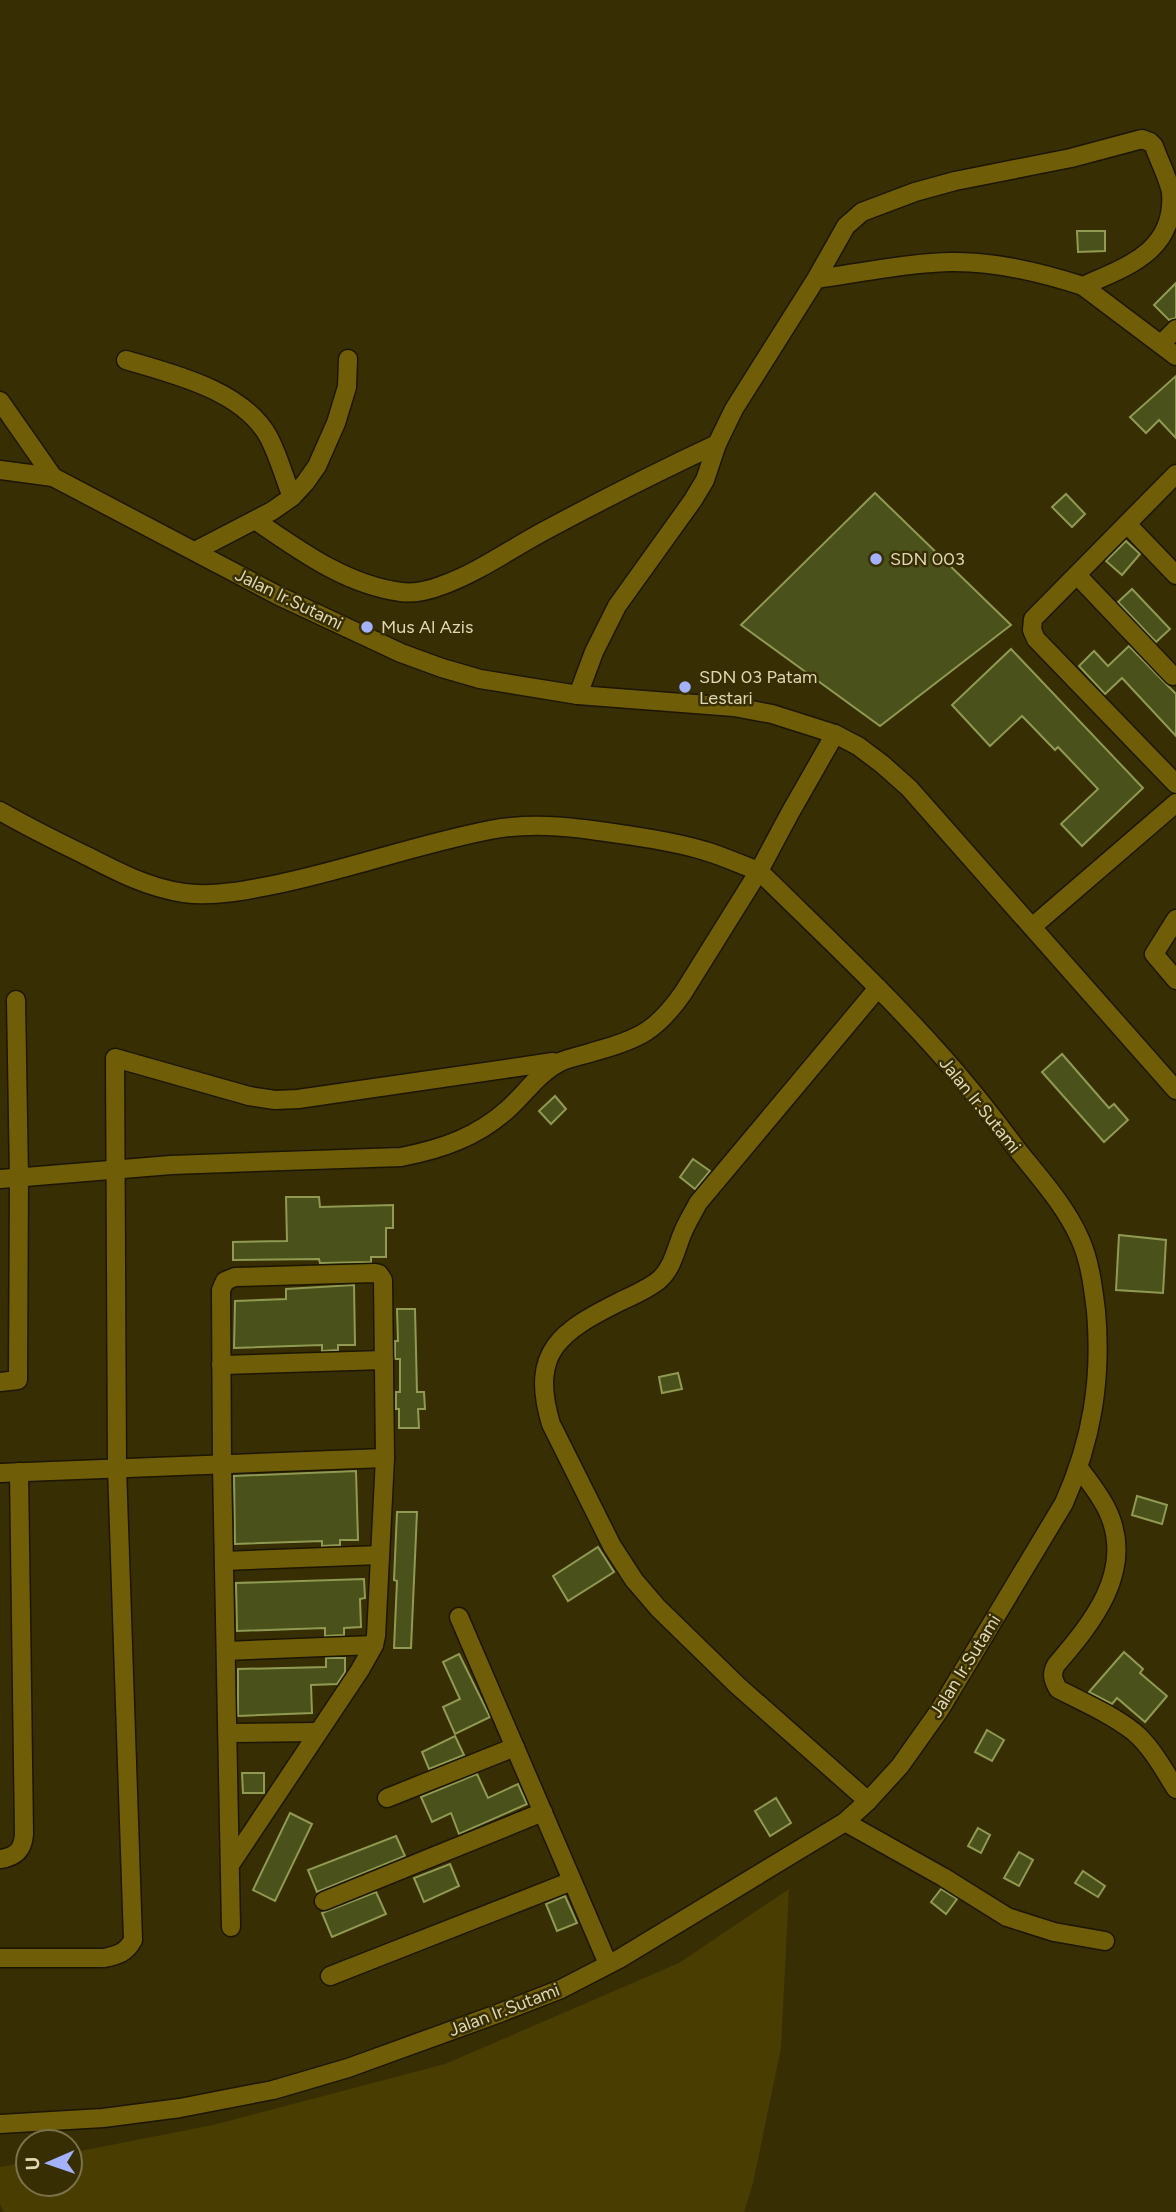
<svg xmlns="http://www.w3.org/2000/svg" width="1176" height="2212" font-family="Figtree,sans-serif">
  <style>
    .green { fill: #4a3d02 }
    .building { fill: #4a511a; stroke: #909a52; stroke-width: 2 }
    .lines { fill: none; stroke-linecap: round; stroke-linejoin: round }
    .minor-casing { stroke: #1c1601; stroke-width: 21 }
    .minor { stroke: #6f5e07; stroke-width: 18 }
    .poi-dot { fill: #a4b2fc; stroke: #372e04; stroke-width: 2.5 }
    .labels { text-anchor: middle; stroke-width: 5; stroke-linejoin: round; paint-order: stroke }
    .poi-label { font-size: 18px; fill: #e0d7b4; stroke: #372e04; text-anchor: start }
    .street-label { font-size: 18px; fill: #e0d7b4; stroke: #372e04 }
  </style>
  <rect width="100%" height="100%" fill="#372e04"/>
  <path class="green" d="M 789,1889 L 781,2048 L 753,2183 L 744,2212 L 4,2212 L 0,2204 L 0,2167 L 28,2162 L 28,2184 L 70,2184 L 70,2153 L 213,2125 L 445,2064 L 679,1963 Z"/>
  <g class="building">
    <path d="M 1077,231 L 1105,231 L 1105,251 L 1078,252 Z"/>
    <path d="M 1176,283 L 1176,318 L 1169,320 L 1154,305 Z"/>
    <path d="M 1176,376 L 1176,438 L 1159,420 L 1146,433 L 1130,417 Z"/>
    <path d="M 875,493 L 1011,625 L 880,726 L 741,625 Z"/>
    <path d="M 1066,494 L 1085,514 L 1072,527 L 1052,507 Z"/>
    <path d="M 1126,541 L 1140,554 L 1122,575 L 1106,561 Z"/>
    <path d="M 1132,589 L 1170,629 L 1156,642 L 1118,602 Z"/>
    <path d="M 1129,646 L 1176,694 L 1176,736 L 1122,678 L 1105,694 L 1079,666 L 1094,651 L 1108,666 Z"/>
    <path d="M 1011,649 L 1143,788 L 1082,846 L 1061,824 L 1098,789 L 1058,747 L 1055,750 L 1022,716 L 990,746 L 952,705 Z"/>
    <path d="M 1062,1054 L 1109,1108 L 1114,1104 L 1128,1120 L 1104,1142 L 1042,1072 Z"/>
    <path d="M 555,1096 L 566,1109 L 551,1124 L 539,1111 Z"/>
    <path d="M 693,1159 L 710,1171 L 695,1189 L 680,1177 Z"/>
    <path d="M 286,1197 L 319,1197 L 320,1207 L 393,1205 L 393,1228 L 386,1228 L 386,1257 L 371,1257 L 371,1262 L 320,1263 L 319,1259 L 233,1260 L 233,1242 L 287,1241 Z"/>
    <path d="M 1119,1235 L 1166,1240 L 1163,1293 L 1116,1290 Z"/>
    <path d="M 354,1285 L 355,1345 L 338,1345 L 338,1350 L 322,1351 L 322,1345 L 234,1348 L 235,1301 L 286,1299 L 286,1289 Z"/>
    <path d="M 397,1309 L 415,1309 L 417,1392 L 424,1392 L 425,1409 L 418,1409 L 419,1428 L 399,1428 L 399,1409 L 396,1409 L 396,1392 L 400,1392 L 400,1359 L 395,1359 L 395,1341 L 398,1341 Z"/>
    <path d="M 678,1373 L 682,1389 L 662,1393 L 659,1377 Z"/>
    <path d="M 356,1471 L 358,1540 L 340,1540 L 340,1545 L 322,1546 L 322,1541 L 235,1544 L 234,1476 Z"/>
    <path d="M 1137,1496 L 1167,1505 L 1162,1524 L 1132,1515 Z"/>
    <path d="M 397,1512 L 417,1512 L 411,1648 L 394,1648 L 397,1581 L 394,1580 Z"/>
    <path d="M 598,1547 L 614,1572 L 568,1601 L 553,1576 Z"/>
    <path d="M 364,1579 L 365,1598 L 360,1599 L 361,1627 L 344,1628 L 344,1635 L 325,1636 L 325,1628 L 237,1631 L 236,1583 Z"/>
    <path d="M 1124,1652 L 1143,1669 L 1140,1673 L 1167,1696 L 1145,1722 L 1117,1698 L 1112,1704 L 1089,1692 Z"/>
    <path d="M 459,1654 L 490,1717 L 455,1734 L 443,1707 L 460,1699 L 443,1662 Z"/>
    <path d="M 326,1658 L 345,1658 L 345,1672 L 337,1684 L 311,1685 L 312,1713 L 238,1716 L 238,1669 L 326,1667 Z"/>
    <path d="M 987,1730 L 1004,1740 L 992,1761 L 975,1752 Z"/>
    <path d="M 455,1736 L 464,1755 L 429,1769 L 422,1752 Z"/>
    <path d="M 242,1773 L 264,1773 L 264,1793 L 243,1793 Z"/>
    <path d="M 477,1774 L 488,1798 L 518,1784 L 527,1804 L 459,1834 L 451,1813 L 432,1822 L 421,1797 Z"/>
    <path d="M 776,1798 L 791,1823 L 770,1836 L 755,1811 Z"/>
    <path d="M 290,1813 L 312,1824 L 275,1901 L 253,1890 Z"/>
    <path d="M 978,1828 L 990,1835 L 981,1853 L 968,1846 Z"/>
    <path d="M 396,1836 L 405,1856 L 317,1892 L 308,1870 Z"/>
    <path d="M 1019,1852 L 1033,1860 L 1019,1886 L 1004,1878 Z"/>
    <path d="M 450,1864 L 459,1886 L 424,1902 L 414,1878 Z"/>
    <path d="M 1083,1871 L 1105,1886 L 1098,1897 L 1075,1883 Z"/>
    <path d="M 941,1889 L 957,1899 L 946,1914 L 931,1902 Z"/>
    <path d="M 376,1892 L 386,1914 L 332,1937 L 322,1913 Z"/>
    <path d="M 565,1896 L 577,1923 L 557,1931 L 546,1904 Z"/>
  </g>
  <g class="lines">
    <defs>
      <g id="minor">
        <path d="M 1083,286 L 1176,356"/>
        <path d="M 1162,343 L 1176,329"/>
        <path d="M 126,360 C 173,374 242,390 268,436 C 278,454 284,477 292,497"/>
        <path d="M 0,401 L 53,477 L 279,596 L 401,653 L 442,668 L 480,679 L 578,695 L 734,707 L 772,714 L 835,734 L 858,746 L 882,764 L 909,788 L 1176,1090"/>
        <path d="M 0,470 L 53,477"/>
        <path d="M 1176,474 L 1033,619 L 1032,630 L 1036,639 L 1176,784"/>
        <path d="M 255,520 C 299,550 346,585 401,592 C 414,594 431,590 443,585 C 479,572 512,548 546,530 C 602,500 659,471 717,444"/>
        <path d="M 1127,524 L 1176,575"/>
        <path d="M 195,551 L 272,511 L 292,497 L 305,483 L 317,466 L 336,423 L 347,387 L 348,359"/>
        <path d="M 1077,575 L 1173,676"/>
        <path d="M 578,695 L 594,652 L 617,606 L 693,500 L 705,480 L 717,444 L 734,409 L 816,279 L 846,226 L 862,212 L 915,192 L 955,181 L 1071,158 L 1142,139 L 1150,142 L 1154,146 C 1159,161 1168,177 1171,192 C 1176,252 1125,267 1083,286 C 1040,272 995,261 950,262 C 906,263 860,273 816,279"/>
        <path d="M 0,811 C 28,827 56,841 85,855 C 116,871 148,888 184,893 C 214,897 249,890 278,884 C 350,869 418,844 490,830 C 536,821 581,828 627,835 C 653,839 680,843 705,851 C 723,856 741,865 759,871 L 683,993 C 657,1030 640,1039 596,1051 C 585,1055 571,1057 560,1062 C 538,1073 526,1093 508,1109 C 477,1137 442,1149 401,1157 L 171,1165 L 0,1179"/>
        <path d="M 1176,919 L 1154,954 L 1176,980"/>
        <path d="M 1032,927 L 1176,803"/>
        <path d="M 221,1365 L 384,1360"/>
        <path d="M 0,1382 L 18,1380 L 19,1177 L 16,1000"/>
        <path d="M 1079,1468 C 1090,1483 1102,1497 1109,1514 C 1134,1572 1092,1623 1056,1665 C 1051,1674 1053,1680 1058,1689 C 1083,1702 1111,1714 1134,1732 C 1151,1746 1164,1770 1176,1789"/>
        <path d="M 0,1473 L 385,1458"/>
        <path d="M 224,1561 L 380,1555"/>
        <path d="M 459,1617 L 608,1964"/>
        <path d="M 226,1651 L 374,1645"/>
        <path d="M 228,1733 L 318,1732"/>
        <path d="M 387,1798 L 515,1747"/>
        <path d="M 868,1801 L 737,1685 L 658,1608 L 634,1580 L 612,1546 L 551,1424 C 529,1351 561,1331 621,1301 C 634,1295 648,1289 659,1280 C 673,1268 676,1248 683,1232 C 687,1222 693,1213 698,1203 L 878,988"/>
        <path d="M 845,1822 L 943,1877 L 1007,1917 L 1054,1932 L 1105,1941"/>
        <path d="M 0,1859 C 16,1857 23,1850 24,1834 L 19,1472"/>
        <path d="M 230,1865 L 360,1670 L 374,1645 L 376,1636 L 385,1458 L 383,1280 L 379,1274 L 375,1273 L 235,1277 L 225,1281 L 221,1290 L 222,1465 L 231,1927"/>
        <path d="M 324,1901 L 543,1812"/>
        <path d="M 0,1958 L 104,1958 C 118,1955 126,1953 133,1940 L 117,1468 L 115,1058 L 249,1096 L 275,1100 L 298,1099 L 553,1062"/>
        <path d="M 330,1976 L 572,1881"/>
        <path d="M 0,2124 L 103,2118 L 180,2108 L 273,2090 L 348,2068 L 497,2014 L 561,1989 L 619,1959 L 845,1822 L 868,1801 L 900,1766 L 939,1711 L 1064,1503 C 1092,1440 1102,1380 1096,1311 C 1093,1287 1090,1261 1080,1239 C 1065,1205 1039,1177 1016,1148 C 1001,1128 986,1108 970,1089 C 906,1011 831,942 759,871 L 790,813 L 835,734"/>
      </g>
    </defs>
    <use href="#minor" class="minor-casing"/>
    <use href="#minor" class="minor"/>
  </g>
  <g class="poi-dot">
    <circle cx="876" cy="559" r="7"/>
    <circle cx="367" cy="627" r="7"/>
    <circle cx="685" cy="687" r="7"/>
  </g>
  <g class="labels">
    <g class="poi-label">
      <text x="890" y="565">SDN 003</text>
      <text x="381" y="633">Mus Al Azis</text>
      <text x="699" y="683">SDN 03 Patam<tspan x="699" dy="21">Lestari</tspan></text>
    </g>
    <g class="street-label">
      <text transform="translate(289 599) rotate(26)" y="6">Jalan Ir.Sutami</text>
      <text transform="translate(980 1105) rotate(51)" y="6">Jalan Ir.Sutami</text>
      <text transform="translate(965 1666) rotate(-58)" y="6">Jalan Ir.Sutami</text>
      <text transform="translate(504 2010) rotate(-21)" y="6">Jalan Ir.Sutami</text>
    </g>
  </g>
  <g transform="translate(49 2163) rotate(268)"><circle r="33" fill="#372e04" stroke="#7b724a" stroke-width="2"/>
  <path d="M0-5L12 26L0 18L-12 26Z" fill="#a4b2fc"/>
  <text y="-10" font-size="19" font-weight="bold" text-anchor="middle" fill="#e0d7b4">U</text>
  </g>
</svg>
